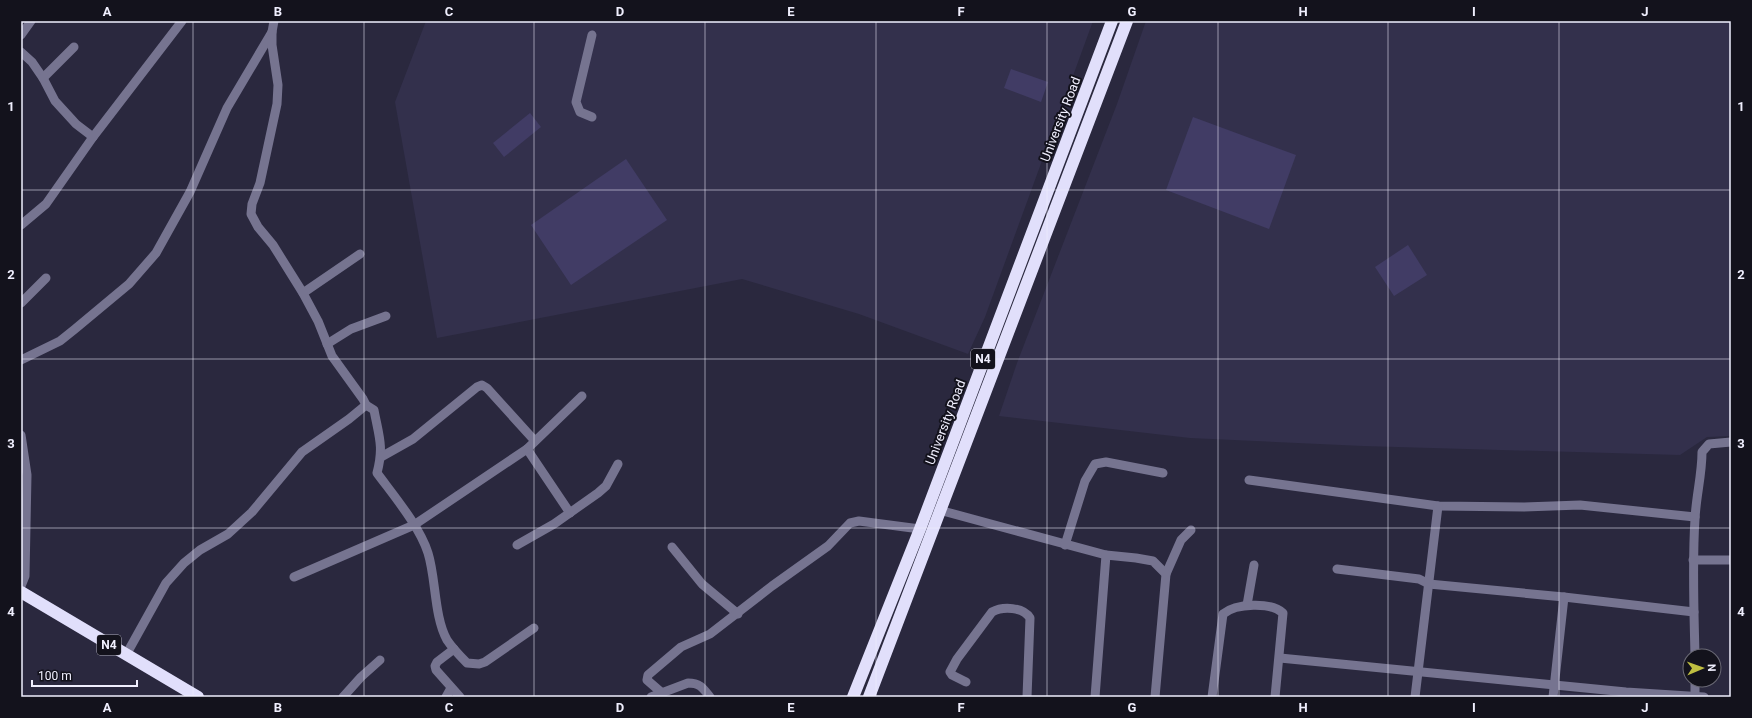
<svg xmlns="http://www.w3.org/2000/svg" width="1752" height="718" font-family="Roboto,sans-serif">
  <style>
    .built { fill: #33304c }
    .green { fill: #413c65 }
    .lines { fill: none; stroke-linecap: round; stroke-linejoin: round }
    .minor { stroke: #767490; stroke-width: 9 }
    .highway { stroke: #e1dffb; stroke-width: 12 }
    .grid { fill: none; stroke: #f0effe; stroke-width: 1; stroke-opacity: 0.55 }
    .labels { text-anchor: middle; stroke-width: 4; stroke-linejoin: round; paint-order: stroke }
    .shield { fill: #13121c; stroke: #aeadba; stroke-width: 1 }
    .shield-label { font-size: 12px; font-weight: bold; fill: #f0effe }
    .street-label { font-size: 13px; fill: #f0effe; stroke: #13121c }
    .neatline { fill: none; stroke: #f0effe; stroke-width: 1.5 }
    .grid-label { font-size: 13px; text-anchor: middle; font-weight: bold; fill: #f0effe }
  </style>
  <rect width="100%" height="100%" fill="#2a283e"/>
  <g class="built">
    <path d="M 426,21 L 1093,21 L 985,317 L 968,354 L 859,314 L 742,279 L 437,338 L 395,102 Z"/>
    <path d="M 1146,21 L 1731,21 L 1731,436 L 1707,437 L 1680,455 L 1363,446 L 1190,438 L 999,416 L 1017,363 L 1117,104 Z"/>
    <path d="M 1560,692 L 1628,697 L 1560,697 Z"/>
  </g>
  <g class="green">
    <path d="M 1011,69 L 1048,82 L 1041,102 L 1004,88 Z"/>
    <path d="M 530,113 L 541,127 L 504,157 L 493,143 Z"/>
    <path d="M 1193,117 L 1296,155 L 1269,229 L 1166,190 Z"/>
    <path d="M 626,159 L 667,220 L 571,285 L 531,225 Z"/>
    <path d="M 1408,245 L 1427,275 L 1394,296 L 1375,267 Z"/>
  </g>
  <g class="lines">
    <g class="minor">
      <path d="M 21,35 L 31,21"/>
      <path d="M 21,52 L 32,62 L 43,78 L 55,101 L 76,124 L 93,137"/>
      <path d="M 43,78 L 74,47"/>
      <path d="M 592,117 L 580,112 L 576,102 L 592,35"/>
      <path d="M 21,225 L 46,204 L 93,137 L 182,21"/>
      <path d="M 303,293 L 360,254"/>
      <path d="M 21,303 L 46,278"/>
      <path d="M 327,344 L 351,329 L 386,316"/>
      <path d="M 21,360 L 60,341 L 75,329 L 129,284 L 156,253 L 190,192 L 227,108 L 272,32"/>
      <path d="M 366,405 L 374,410 C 379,437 384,446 377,473 C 394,496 420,527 428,553 C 436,578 434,617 447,640 C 453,649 460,656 467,663 L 479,664 L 485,662 L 534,628"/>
      <path d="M 21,435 L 27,475 L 25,576 L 21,586"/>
      <path d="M 527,449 L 570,513"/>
      <path d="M 381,457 L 413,439 L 477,387 L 482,385 L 487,388 L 535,441"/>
      <path d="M 1249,480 L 1438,506 L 1524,507 L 1580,505 L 1695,517"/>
      <path d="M 939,510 L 1106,555"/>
      <path d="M 517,545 L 554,524 L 598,493 L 606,486 L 618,464"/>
      <path d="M 1065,545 L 1085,481 L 1095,464 L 1106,462 L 1163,473"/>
      <path d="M 672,547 L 702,584 L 738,614"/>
      <path d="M 1693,560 L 1731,560"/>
      <path d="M 1337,569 L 1419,579 L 1429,584 L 1564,597 L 1694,612"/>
      <path d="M 1166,574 L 1181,540 L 1191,530"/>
      <path d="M 294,577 L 414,525 L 527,449 L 582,396"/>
      <path d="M 1247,605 L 1254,565"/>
      <path d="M 454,649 L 437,662 L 435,666 L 436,670 L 460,697"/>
      <path d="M 126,655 L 166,583 L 184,563 L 200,550 L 228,534 L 252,512 L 302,452 L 349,419 L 366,405 L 363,399 L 332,356 L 318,321 L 303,293 L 273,245 L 258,227 L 251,214 L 252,204 L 260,183 L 277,104 L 278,85 L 272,45 L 272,32 L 274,21"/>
      <path d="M 1695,656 C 1694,610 1692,564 1695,519 C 1696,496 1702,475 1702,452 L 1709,444 L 1731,442"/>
      <path d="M 1280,658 L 1626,692 L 1704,697"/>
      <path d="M 1695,680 L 1695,697"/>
      <path d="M 966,682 L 952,675 L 950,672 L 957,659 L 992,612 C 1003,606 1023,607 1030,618 L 1027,697"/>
      <path d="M 662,693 L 647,680 L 648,675 L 681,647 L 710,634 L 772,586 L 828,546 L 850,523 L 859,521 L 920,529"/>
      <path d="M 343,697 L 361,677 L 380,660"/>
      <path d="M 446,697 L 451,688"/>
      <path d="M 651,697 L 688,683 C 700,683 703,688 710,697"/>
      <path d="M 1095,697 L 1106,555 L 1136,558 L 1153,561 L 1166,574 L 1155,697"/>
      <path d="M 1212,697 L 1223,614 C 1236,603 1271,602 1283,613 L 1275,697"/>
      <path d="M 1415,697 L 1438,506"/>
      <path d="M 1553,697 L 1564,597"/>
    </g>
    <g class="highway">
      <path d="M 21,592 L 198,697"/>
      <path d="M 853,697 L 920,529 L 1112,21"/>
      <path d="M 869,697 L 1127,21"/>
    </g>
  </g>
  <path class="grid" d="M 193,21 L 193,697M 364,21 L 364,697M 534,21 L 534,697M 705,21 L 705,697M 876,21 L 876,697M 1047,21 L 1047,697M 1218,21 L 1218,697M 1388,21 L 1388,697M 1559,21 L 1559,697M 21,190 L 1731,190M 21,359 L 1731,359M 21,528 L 1731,528"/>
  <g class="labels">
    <g class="shield">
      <rect x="971" y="349" width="24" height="20" rx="3"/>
      <rect x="97" y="635" width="24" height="20" rx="3"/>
    </g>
    <g class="shield-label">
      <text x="983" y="363">N4</text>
      <text x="109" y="649">N4</text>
    </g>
    <g class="street-label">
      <text transform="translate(1060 119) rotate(-69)" y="5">University Road</text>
      <text transform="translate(945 422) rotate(-69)" y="5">University Road</text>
    </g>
  </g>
  <rect width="1752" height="718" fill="none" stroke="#13121c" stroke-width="44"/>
  <g transform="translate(1702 668) rotate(88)"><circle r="19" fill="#13121c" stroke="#6b6a76"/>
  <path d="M0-3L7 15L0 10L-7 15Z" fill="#bfbe41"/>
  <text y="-6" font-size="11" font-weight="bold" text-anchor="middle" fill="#f0effe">N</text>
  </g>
  <path d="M32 680v6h105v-6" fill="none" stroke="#f0effe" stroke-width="2"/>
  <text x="38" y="680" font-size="12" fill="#f0effe" stroke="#13121c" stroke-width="3" paint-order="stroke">100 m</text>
  <rect x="22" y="22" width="1708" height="674" class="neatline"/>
  <g class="grid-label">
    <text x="107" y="16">A</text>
    <text x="278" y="16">B</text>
    <text x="449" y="16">C</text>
    <text x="620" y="16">D</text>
    <text x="791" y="16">E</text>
    <text x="961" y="16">F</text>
    <text x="1132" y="16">G</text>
    <text x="1303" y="16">H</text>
    <text x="1474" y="16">I</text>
    <text x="1645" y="16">J</text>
    <text x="11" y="111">1</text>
    <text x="1741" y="111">1</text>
    <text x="11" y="279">2</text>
    <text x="1741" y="279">2</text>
    <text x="11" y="448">3</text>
    <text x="1741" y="448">3</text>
    <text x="11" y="616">4</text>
    <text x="1741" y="616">4</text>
    <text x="107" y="712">A</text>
    <text x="278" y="712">B</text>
    <text x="449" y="712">C</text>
    <text x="620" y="712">D</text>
    <text x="791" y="712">E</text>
    <text x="961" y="712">F</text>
    <text x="1132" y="712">G</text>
    <text x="1303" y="712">H</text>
    <text x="1474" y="712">I</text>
    <text x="1645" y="712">J</text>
  </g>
</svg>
